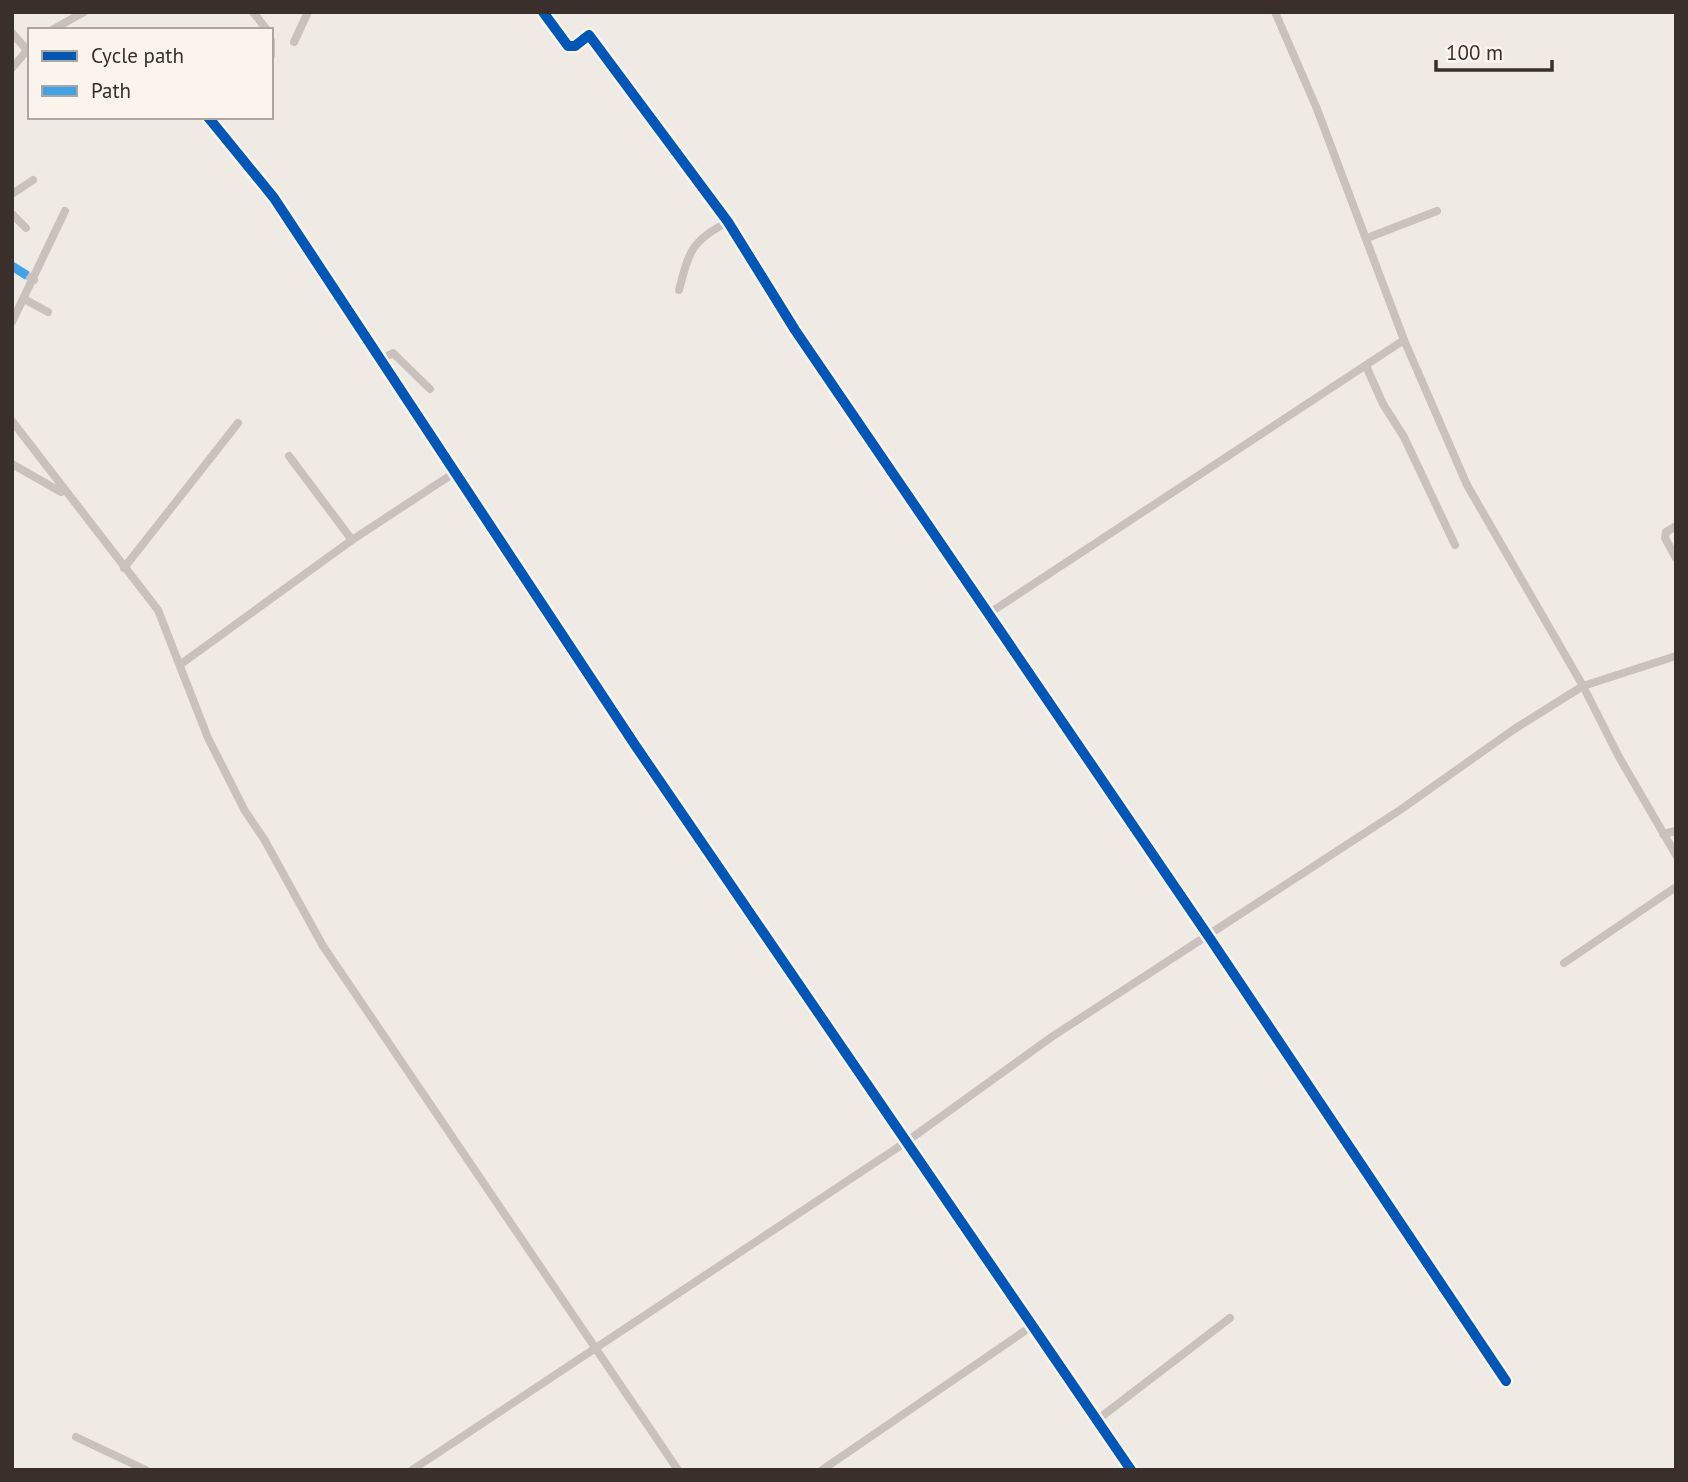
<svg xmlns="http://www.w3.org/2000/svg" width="1688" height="1482" font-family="'PT Sans',sans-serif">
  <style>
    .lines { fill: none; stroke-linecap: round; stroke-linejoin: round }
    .street { stroke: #c8c1bc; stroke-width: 8 }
    .quiet { stroke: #3fa3eb; stroke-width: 9; stroke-dasharray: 18 9; stroke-linecap: butt }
    .cycleway-casing { stroke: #fbf4ec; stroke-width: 15 }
    .cycleway { stroke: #0057b8; stroke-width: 10 }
  </style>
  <rect width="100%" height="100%" fill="#efeae4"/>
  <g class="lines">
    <g class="street">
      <path d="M 253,12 L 267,30"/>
      <path d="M 543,12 L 568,46 L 575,46 L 589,35 L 728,222 L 795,330 L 1209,937 L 1506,1381"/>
      <path d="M 1275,12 L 1317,109 L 1404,340 L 1467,485 L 1583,686 L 1619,757 L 1676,855"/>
      <path d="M 52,30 L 84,12"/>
      <path d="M 12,33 L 27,50"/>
      <path d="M 271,41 L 271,55"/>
      <path d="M 294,42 L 308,12"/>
      <path d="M 12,68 L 30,47"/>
      <path d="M 208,117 L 274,198 L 635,745 L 1131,1470"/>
      <path d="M 12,194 L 33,180"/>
      <path d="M 12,214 L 26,228"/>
      <path d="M 1367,238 L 1437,211"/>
      <path d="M 12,266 L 34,280"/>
      <path d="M 679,290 C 689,251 692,240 728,222"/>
      <path d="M 24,299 L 48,312"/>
      <path d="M 12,322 L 65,211"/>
      <path d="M 380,360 L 393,353 L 430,389"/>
      <path d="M 1366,366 L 1383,404 L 1404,437 L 1455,545"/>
      <path d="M 12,421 L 158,610 L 208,738 L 245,811 L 264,839 L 323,946 L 678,1470"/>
      <path d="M 289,456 L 352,540"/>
      <path d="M 12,464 L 61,492"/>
      <path d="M 1676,526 L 1666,532 L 1665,538 L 1676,558"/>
      <path d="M 124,568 L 238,423"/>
      <path d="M 988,614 L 1404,340"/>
      <path d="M 181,664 L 352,540 L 454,473"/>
      <path d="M 1663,834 L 1676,831"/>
      <path d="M 1564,963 L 1676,887"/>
      <path d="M 1097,1420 L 1230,1318"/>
      <path d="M 76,1437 L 146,1470"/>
      <path d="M 412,1470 L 906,1142 L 1053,1036 L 1400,810 L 1513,730 L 1583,686 L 1676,656"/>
      <path d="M 822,1470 L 1032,1326"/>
    </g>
    <path class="quiet" d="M 12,266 L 34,280"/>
    <defs>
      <g id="cycleway">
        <path d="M 543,12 L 568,46 L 575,46 L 589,35 L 728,222 L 795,330 L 1209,937 L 1506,1381"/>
        <path d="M 208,117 L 274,198 L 635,745 L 1131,1470"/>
      </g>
    </defs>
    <use href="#cycleway" class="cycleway-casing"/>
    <use href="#cycleway" class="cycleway"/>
  </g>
  <rect width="1688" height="1482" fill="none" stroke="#3a2f2a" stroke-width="28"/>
  <rect x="28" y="28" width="245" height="91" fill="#fbf4ec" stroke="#aea59e" stroke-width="2"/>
  <rect x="42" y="51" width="35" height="10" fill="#0057b8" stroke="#aea59e" stroke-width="2"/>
  <text x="91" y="63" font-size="21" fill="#3a2f2a">Cycle path</text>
  <rect x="42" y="86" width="35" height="10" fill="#3fa3eb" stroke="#aea59e" stroke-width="2"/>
  <text x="91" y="98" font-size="21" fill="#3a2f2a">Path</text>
  <path d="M1436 60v10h116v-10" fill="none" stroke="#3a2f2a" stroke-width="3.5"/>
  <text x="1446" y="60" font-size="21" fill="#3a2f2a" stroke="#fbf4ec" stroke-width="5" paint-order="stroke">100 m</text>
</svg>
